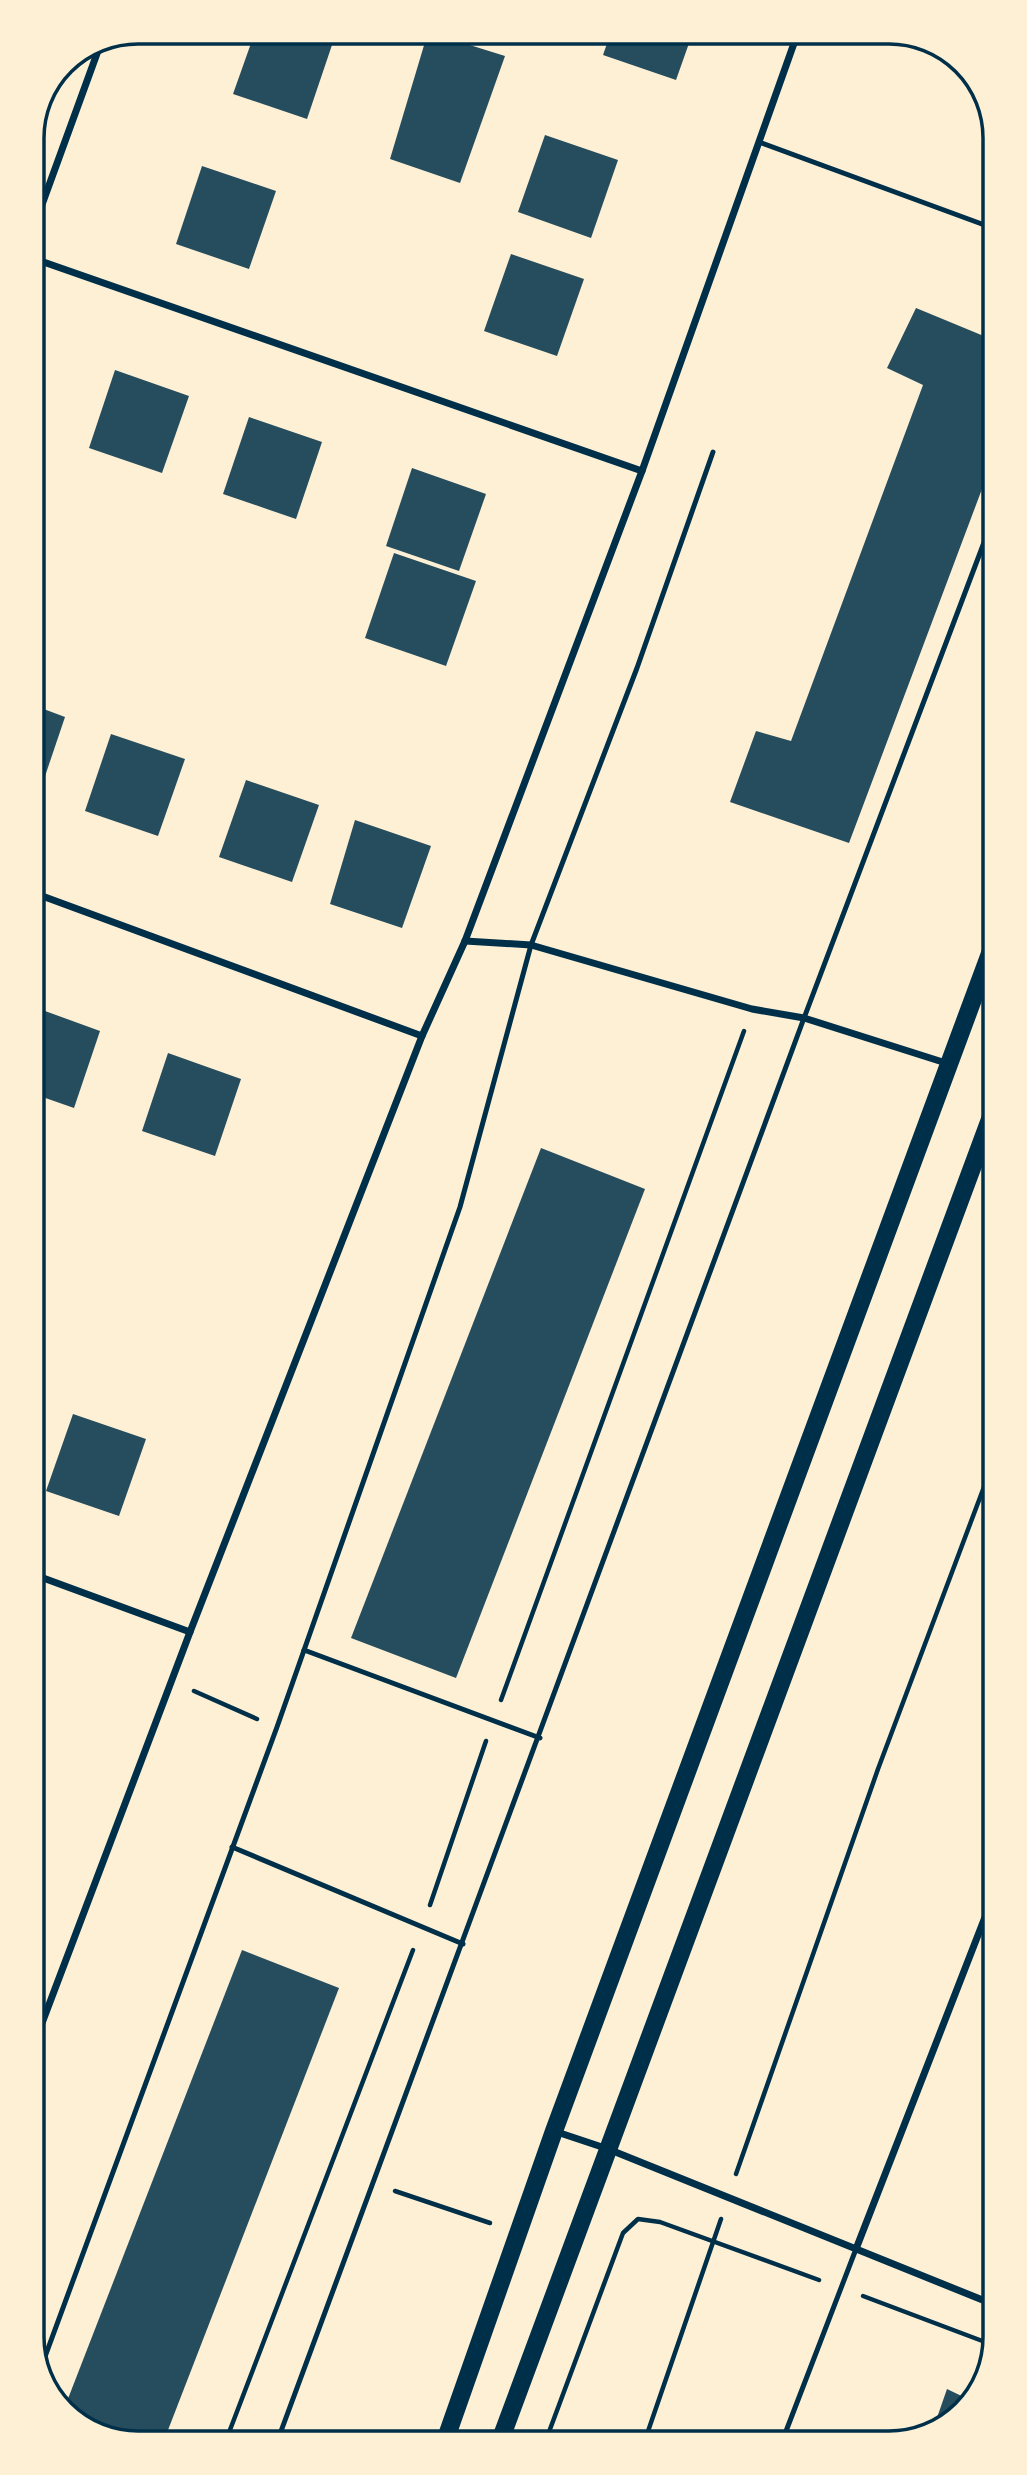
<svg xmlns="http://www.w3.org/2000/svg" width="1027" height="2475" font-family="Ubuntu,sans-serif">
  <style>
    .building { fill: #264d5e }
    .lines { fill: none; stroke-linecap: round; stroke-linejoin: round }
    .path { stroke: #003049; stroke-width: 4.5 }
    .service { stroke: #003049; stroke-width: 5 }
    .minor { stroke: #003049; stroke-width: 7 }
    .primary { stroke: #003049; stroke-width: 18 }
    .rim { fill: none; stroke: #003049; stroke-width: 3.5 }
  </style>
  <rect width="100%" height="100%" fill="#fdf0d5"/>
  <g class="building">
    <path d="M 255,32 L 302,32 L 333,42 L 307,119 L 233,94 Z"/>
    <path d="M 428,32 L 505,56 L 460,183 L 390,159 Z"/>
    <path d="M 611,32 L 693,32 L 676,80 L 603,55 Z"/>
    <path d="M 545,135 L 618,160 L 591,238 L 518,212 Z"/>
    <path d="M 202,166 L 276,191 L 249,269 L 176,244 Z"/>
    <path d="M 511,254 L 584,279 L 557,356 L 484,331 Z"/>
    <path d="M 916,308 L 991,339 L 991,465 L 849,843 L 730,802 L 756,731 L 791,741 L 923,385 L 887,368 Z"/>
    <path d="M 115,370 L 189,396 L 162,473 L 89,448 Z"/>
    <path d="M 249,417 L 322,442 L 296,519 L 223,494 Z"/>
    <path d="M 412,468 L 486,494 L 459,571 L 386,546 Z"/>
    <path d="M 394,553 L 476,581 L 446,666 L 365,638 Z"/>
    <path d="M 33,705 L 65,717 L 39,794 L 33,792 Z"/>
    <path d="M 111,734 L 185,759 L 158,836 L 85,811 Z"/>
    <path d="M 246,780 L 319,805 L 292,882 L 219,857 Z"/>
    <path d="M 355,820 L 431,846 L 402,928 L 330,904 Z"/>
    <path d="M 34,1007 L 100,1031 L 74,1108 L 34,1094 Z"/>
    <path d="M 168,1053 L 241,1079 L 215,1156 L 142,1131 Z"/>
    <path d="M 541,1148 L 645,1189 L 456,1678 L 351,1638 Z"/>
    <path d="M 73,1414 L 146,1439 L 119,1516 L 46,1491 Z"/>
    <path d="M 242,1950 L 339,1988 L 163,2443 L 130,2443 L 73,2421 L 64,2409 Z"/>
    <path d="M 947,2389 L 974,2402 L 932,2432 Z"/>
  </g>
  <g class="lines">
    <g class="path">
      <path d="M 194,1691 L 257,1719"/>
      <path d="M 501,1700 L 744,1031"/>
      <path d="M 430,1905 L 486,1741"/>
      <path d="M 736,2174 L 878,1769 L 993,1463"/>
      <path d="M 395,2191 L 490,2223"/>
      <path d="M 863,2296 L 993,2345"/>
      <path d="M 546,2440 L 623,2233 L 638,2219 L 660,2222 L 819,2280"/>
      <path d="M 645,2440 L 721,2219"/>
      <path d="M 225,2443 L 413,1950"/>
    </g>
    <g class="service">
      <path d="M 759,142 L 990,227"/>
      <path d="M 304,1650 L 540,1738"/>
      <path d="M 232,1847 L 463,1944"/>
      <path d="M 39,2373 L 277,1727 L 460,1207 L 531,945 L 637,668 L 713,452"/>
      <path d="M 783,2439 L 856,2249"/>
      <path d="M 277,2442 L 804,1018 L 991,524"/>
    </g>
    <g class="minor">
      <path d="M 32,232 L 99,48"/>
      <path d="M 32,258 L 642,471"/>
      <path d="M 34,893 L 422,1036"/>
      <path d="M 465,941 L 531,945 L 752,1009 L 804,1018 L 949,1064"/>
      <path d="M 35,1575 L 190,1632"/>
      <path d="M 36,2039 L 190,1632 L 422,1036 L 465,941 L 642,471 L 798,32"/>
      <path d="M 554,2131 L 608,2149 L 995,2305"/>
      <path d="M 856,2249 L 994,1894"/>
    </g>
    <g class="primary">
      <path d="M 445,2441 L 554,2131 L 992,948"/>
      <path d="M 500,2441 L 992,1114"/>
    </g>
  </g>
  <path d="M0 0H1027V2475H0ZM138 44H889A94 94 0 0 1 983 138V2337A94 94 0 0 1 889 2431H138A94 94 0 0 1 44 2337V138A94 94 0 0 1 138 44Z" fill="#fdf0d5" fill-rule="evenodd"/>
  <path class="rim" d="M138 44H889A94 94 0 0 1 983 138V2337A94 94 0 0 1 889 2431H138A94 94 0 0 1 44 2337V138A94 94 0 0 1 138 44Z"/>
</svg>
